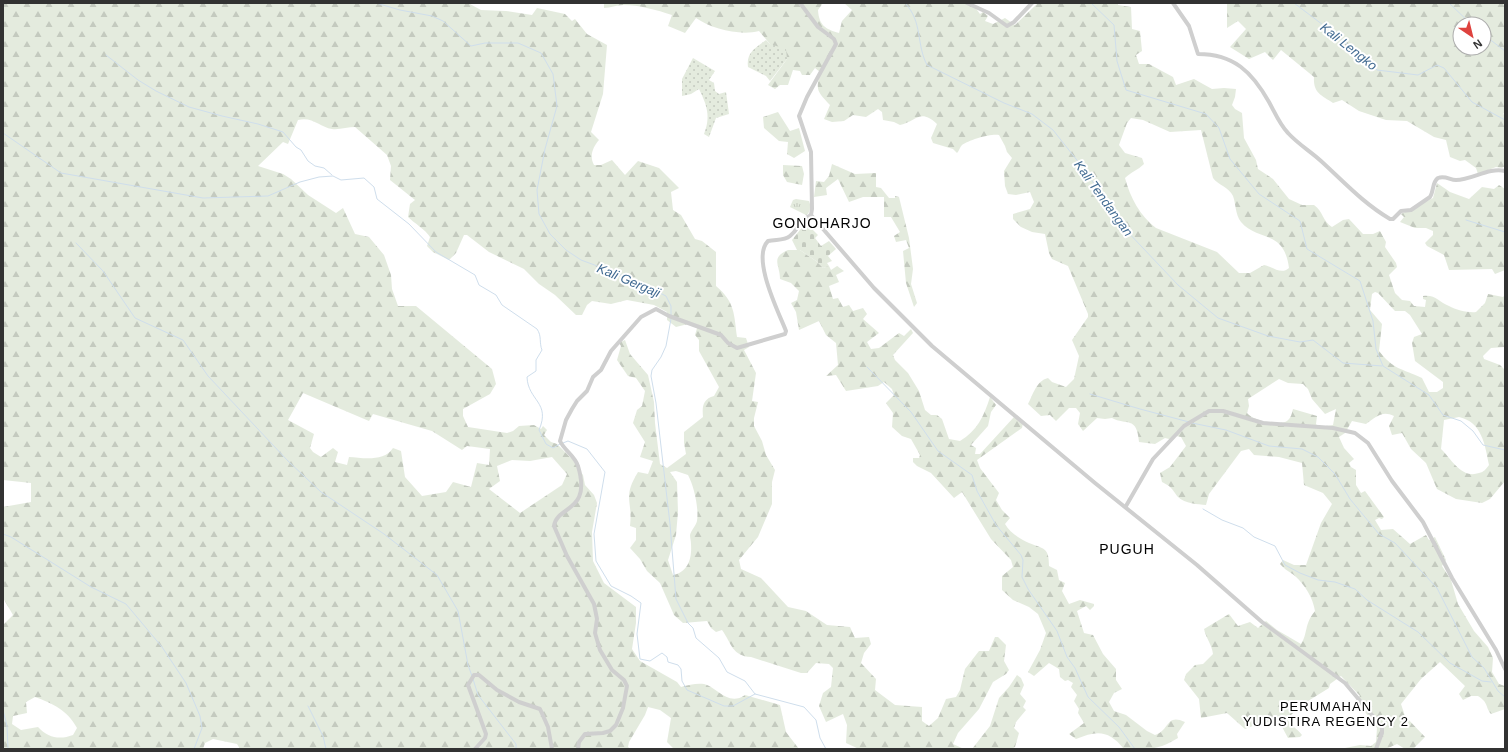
<svg xmlns="http://www.w3.org/2000/svg" width="1508" height="752" font-family="Helvetica,sans-serif">
  <style>
    .grass { fill: url(#grass-tufts) }
    .forest { fill: url(#forest-firs); fill-rule: evenodd }
    .cemetery { fill: url(#cemetery-stones) }
    .garden { fill: url(#garden-dots) }
    .lines { fill: none; stroke-linecap: round; stroke-linejoin: round }
    .stream { stroke: #cfdeec; stroke-width: 1 }
    .minor { stroke: #cfcfcf; stroke-width: 4 }
    .labels { text-anchor: middle; stroke-width: 4; stroke-linejoin: round; paint-order: stroke }
    .water-label { font-size: 13px; font-style: italic; fill: #426b92; stroke: #fff }
    .neighbourhood-label { font-size: 13px; letter-spacing: 1px; fill: #000; stroke: #fff }
    .quarter-label { font-size: 14px; letter-spacing: 1px; fill: #000; stroke: #fff }
  </style>
  <defs>
    <pattern id="grass-tufts" width="24" height="20" patternUnits="userSpaceOnUse"><rect width="24" height="20" fill="#e4ebde"/><path d="M3 7l-1-3M5 7V3M7 7l1-3M15 17l-1-3M17 17v-4M19 17l1-3" fill="none" stroke="#c4cabf"/></pattern>
    <pattern id="forest-firs" width="22" height="20" patternUnits="userSpaceOnUse"><rect width="22" height="20" fill="#e4ebde"/><path d="M5 1l3.5 6h-7zM16 11l3.5 6h-7z" fill="#c4cabf"/></pattern>
    <pattern id="cemetery-stones" width="16" height="16" patternUnits="userSpaceOnUse"><rect width="16" height="16" fill="#e4ebde"/><path d="M2 7V4a2 2 0 0 1 4 0v3zM10 15v-3a2 2 0 0 1 4 0v3z" fill="#c4cabf"/></pattern>
    <pattern id="garden-dots" width="8" height="8" patternUnits="userSpaceOnUse"><rect width="8" height="8" fill="#e4ebde"/><path d="M2 2h.1M6 6h.1" fill="none" stroke="#c4cabf" stroke-width="1.8" stroke-linecap="round"/></pattern>
  </defs>
  <rect width="100%" height="100%" fill="#fff"/>
  <path class="grass" d="M 796,199 L 809,201 L 811,207 L 808,214 L 806,215 L 790,207 L 793,200 Z"/>
  <g class="forest">
    <path d="M 3,3 L 468,3 L 481,10 L 506,11 L 532,15 L 537,8 L 565,14 L 572,21 L 575,19 L 587,34 L 607,45 L 603,94 L 591,132 L 599,140 C 593,147 589,156 594,165 L 601,165 L 612,160 L 625,175 L 638,161 L 659,168 L 679,188 L 671,192 L 673,210 L 681,215 L 695,239 L 702,241 L 716,252 L 716,286 C 735,302 734,314 737,337 L 746,338 L 749,347 L 744,350 L 756,373 L 752,401 L 758,402 L 754,418 L 754,426 L 762,441 L 766,455 L 775,470 L 772,482 L 772,504 L 758,537 L 739,560 L 741,569 L 761,578 L 788,607 L 806,611 L 827,625 L 850,627 L 855,638 L 869,637 L 871,644 L 864,653 L 861,663 L 876,679 L 875,690 L 895,705 L 922,707 L 922,721 L 929,726 L 938,718 L 946,699 L 956,697 L 960,690 L 965,669 L 979,651 L 989,651 L 995,637 L 998,637 L 1006,645 L 1004,661 L 1009,670 L 1006,674 L 993,682 L 979,709 L 958,733 L 953,744 L 964,749 L 859,749 L 846,743 L 847,725 L 843,714 L 826,722 L 819,706 L 823,693 L 831,687 L 833,668 L 829,664 L 816,663 L 807,673 L 801,673 L 751,657 C 732,656 732,644 722,630 L 716,632 L 711,628 L 707,621 L 683,623 L 674,615 L 660,583 L 647,571 L 640,559 L 630,548 L 636,540 L 636,528 L 630,526 C 633,500 622,498 638,472 L 648,474 L 653,461 L 640,457 L 645,442 L 633,423 L 637,410 L 642,406 L 645,391 L 636,378 L 628,376 L 617,360 L 621,346 L 619,343 L 625,340 L 630,354 L 648,375 L 654,402 L 655,423 L 660,464 L 667,468 L 686,454 L 684,443 L 684,432 L 703,417 C 702,406 703,399 714,396 L 719,387 L 699,351 L 699,340 L 695,335 L 698,325 L 692,323 L 676,327 L 667,320 L 667,312 L 654,305 L 627,300 L 611,304 L 592,301 L 587,305 L 582,315 L 576,315 L 555,295 L 539,284 L 524,269 L 489,252 L 467,235 L 464,235 L 456,253 L 449,260 L 433,252 L 427,246 L 430,237 C 426,230 414,223 408,217 L 410,204 L 415,200 L 390,180 L 391,166 L 387,155 L 355,127 C 348,127 339,130 332,129 C 320,127 312,116 298,120 L 288,144 L 283,142 L 258,166 L 283,174 L 291,179 L 308,195 L 336,213 L 343,208 L 355,234 L 369,237 L 384,255 L 391,275 L 392,289 L 398,306 L 416,306 L 492,369 L 496,384 L 490,394 L 463,409 L 463,416 L 468,427 L 507,433 L 513,431 L 519,426 L 534,425 L 541,429 L 543,426 L 547,430 L 544,435 L 551,442 L 557,444 L 573,460 L 583,475 L 585,485 L 594,495 L 597,503 L 592,532 L 593,561 L 604,583 L 636,607 L 636,623 L 632,649 L 640,661 L 677,682 L 681,687 C 689,685 696,683 704,684 C 717,687 728,707 745,695 L 780,705 L 786,732 L 799,749 L 674,749 L 667,742 L 671,718 L 660,710 L 648,707 L 645,715 L 629,742 L 628,747 L 631,749 L 240,749 L 237,744 L 213,739 L 205,743 L 203,749 L 4,749 L 3,625 L 13,615 L 3,598 L 3,507 L 31,502 L 31,483 L 3,480 ZM 303,393 L 369,421 L 373,414 L 432,431 L 462,450 L 467,446 L 490,449 L 489,465 L 477,463 L 471,487 L 453,482 L 446,492 L 422,496 L 405,477 L 401,451 L 393,448 C 384,462 363,458 349,457 L 347,465 L 335,462 L 338,452 L 333,448 L 321,457 L 313,452 L 310,448 L 314,434 L 288,420 ZM 552,457 L 567,474 L 562,485 L 520,513 L 489,489 L 500,481 L 497,466 L 512,460 L 530,461 ZM 676,471 L 688,475 C 694,486 699,508 697,521 C 696,526 691,530 690,535 C 690,538 691,541 691,544 C 692,559 688,572 673,575 L 668,560 L 676,535 L 678,512 L 677,482 L 670,472 ZM 35,697 C 54,704 67,710 77,728 L 73,735 C 60,740 48,738 38,727 L 21,730 L 12,724 L 13,716 L 27,713 L 26,702 Z"/>
    <path d="M 604,3 L 823,3 L 818,10 C 819,25 825,29 839,33 L 842,21 L 852,10 L 844,3 L 972,3 L 980,14 L 983,12 L 988,16 L 985,21 L 993,24 L 1005,18 L 1015,25 L 1038,3 L 1118,3 L 1118,5 L 1131,7 L 1132,29 L 1140,31 L 1142,51 L 1136,55 L 1139,64 L 1149,64 L 1173,77 L 1176,85 L 1194,79 L 1212,89 L 1224,88 L 1236,89 L 1235,97 L 1232,105 L 1235,109 L 1242,113 L 1244,138 L 1256,160 L 1258,169 L 1273,179 L 1289,199 L 1302,205 L 1314,205 C 1323,211 1323,222 1332,227 L 1343,220 L 1349,219 L 1363,234 L 1373,234 L 1380,231 L 1386,242 L 1385,247 L 1396,263 L 1397,267 L 1389,275 L 1395,293 L 1402,300 L 1410,301 L 1414,306 L 1425,307 L 1426,300 L 1423,299 L 1423,296 C 1435,294 1439,302 1449,306 C 1456,310 1469,313 1476,312 L 1485,303 L 1488,294 L 1503,297 L 1505,295 L 1505,347 L 1491,348 L 1483,356 L 1484,359 L 1500,365 L 1505,370 L 1505,481 L 1490,499 L 1482,503 L 1456,499 L 1437,489 L 1426,463 L 1411,449 L 1402,433 L 1392,435 L 1389,426 L 1394,416 C 1382,410 1376,417 1366,424 L 1352,421 L 1345,433 L 1339,437 L 1344,448 L 1354,459 L 1349,463 L 1351,467 L 1356,470 L 1356,485 L 1361,493 L 1365,491 L 1384,517 L 1382,519 L 1379,518 L 1375,520 L 1381,530 L 1393,529 L 1410,544 L 1426,535 L 1429,540 L 1435,537 L 1446,560 L 1442,566 L 1451,580 L 1458,604 L 1474,631 L 1488,647 L 1493,658 L 1492,672 L 1499,684 L 1505,686 L 1505,709 L 1491,714 C 1485,707 1489,703 1478,696 L 1471,696 L 1463,700 L 1459,694 L 1465,686 L 1440,662 L 1421,679 L 1401,704 L 1405,716 L 1425,737 L 1413,749 L 1405,749 L 1397,744 L 1386,749 L 1340,749 L 1360,745 L 1371,746 L 1376,742 L 1377,728 L 1356,700 L 1360,696 L 1341,676 L 1330,684 L 1329,688 L 1300,706 L 1287,719 C 1291,726 1298,729 1302,735 L 1300,737 L 1288,738 L 1281,725 L 1275,721 L 1258,724 L 1245,729 L 1227,713 L 1201,718 L 1199,699 L 1184,680 L 1186,674 L 1195,665 L 1203,664 L 1213,654 C 1212,645 1206,638 1204,629 L 1229,614 L 1238,626 L 1250,622 L 1258,628 L 1266,621 L 1277,630 L 1301,644 C 1308,634 1304,624 1315,611 C 1313,598 1305,585 1295,576 C 1290,572 1285,570 1280,564 L 1283,560 L 1294,565 L 1306,565 L 1321,523 L 1332,504 L 1323,493 L 1304,485 L 1302,463 L 1279,457 L 1254,455 L 1249,449 L 1241,451 L 1209,494 L 1206,505 C 1198,504 1185,504 1178,497 C 1171,488 1173,488 1162,482 L 1160,473 L 1170,467 L 1186,446 L 1181,437 L 1176,436 L 1173,440 L 1165,438 L 1155,444 L 1139,442 C 1137,415 1126,426 1112,418 L 1105,419 L 1097,418 L 1083,431 L 1078,424 L 1080,413 L 1076,408 L 1069,408 L 1056,421 L 1050,415 L 1041,416 L 1028,404 C 1033,395 1036,381 1048,378 L 1052,382 L 1066,387 L 1074,379 L 1079,356 L 1072,340 L 1088,317 L 1088,314 L 1068,266 L 1052,259 L 1049,253 L 1045,234 L 1032,232 L 1021,227 L 1013,219 L 1013,214 L 1030,209 L 1034,202 L 1030,192 L 1016,195 L 1008,194 L 1005,186 L 1004,171 L 1012,158 L 1007,152 L 1005,146 L 999,135 C 992,133 968,140 962,145 C 960,147 959,151 957,153 L 953,149 L 933,143 L 931,138 L 937,124 C 920,108 917,121 900,125 L 894,122 L 883,120 L 882,112 L 878,109 L 866,117 L 853,115 L 844,121 L 832,122 L 824,119 L 830,105 C 819,93 814,90 821,73 L 815,68 L 810,75 L 802,75 L 800,71 L 793,70 L 788,85 L 780,85 L 775,89 L 768,85 L 787,59 L 770,44 L 759,31 C 740,36 712,29 696,18 L 685,33 L 668,26 L 672,15 C 657,10 639,5 623,5 C 616,5 611,8 604,8 ZM 1131,118 L 1143,120 L 1170,132 L 1201,130 L 1213,178 C 1218,185 1229,187 1233,196 C 1236,204 1235,214 1241,222 C 1258,242 1284,229 1289,268 C 1281,275 1274,267 1264,265 L 1250,273 L 1239,273 L 1217,252 L 1156,228 C 1140,216 1130,197 1125,178 C 1131,172 1138,170 1144,164 L 1142,158 L 1125,153 L 1119,145 L 1127,123 ZM 1375,292 L 1378,293 L 1395,311 L 1405,311 L 1410,315 L 1422,334 L 1414,337 L 1412,343 L 1415,361 L 1443,382 L 1443,388 L 1437,392 L 1429,392 L 1422,378 C 1401,368 1394,370 1379,351 L 1382,324 L 1370,310 L 1372,294 ZM 1279,379 L 1288,383 L 1303,384 L 1308,389 L 1312,399 L 1325,414 L 1336,409 L 1333,425 L 1318,427 L 1316,424 L 1317,416 L 1293,409 C 1292,413 1291,418 1287,421 C 1279,426 1253,421 1247,413 L 1249,406 L 1248,399 ZM 1459,417 C 1482,422 1485,445 1489,465 C 1486,469 1484,472 1479,473 C 1462,479 1452,460 1441,449 L 1444,420 Z"/>
    <path d="M 1227,3 L 1505,3 L 1505,112 L 1503,114 L 1505,115 L 1505,166 L 1502,168 L 1496,167 L 1478,174 L 1476,168 L 1465,160 L 1460,161 L 1450,157 L 1446,140 L 1434,137 L 1407,121 L 1386,120 L 1359,111 L 1342,100 L 1333,103 C 1321,95 1313,93 1314,77 L 1281,50 L 1273,60 L 1265,52 L 1249,59 L 1230,47 L 1246,29 L 1238,21 L 1227,28 ZM 1460,24 L 1484,24 L 1484,48 L 1460,48 Z"/>
    <path d="M 778,112 L 790,131 L 799,128 L 805,151 L 794,158 L 787,154 L 788,142 L 779,141 L 764,128 L 763,117 Z"/>
    <path d="M 832,164 L 855,174 L 876,173 L 876,187 L 881,188 L 889,198 L 895,198 L 895,196 L 899,197 L 909,238 L 913,269 L 911,284 L 917,303 L 914,307 L 906,283 L 903,251 L 909,248 L 906,240 L 896,242 L 894,236 L 900,232 L 891,217 L 884,217 L 884,197 L 863,197 L 849,202 L 838,179 L 826,188 L 827,195 L 814,197 L 816,181 L 824,182 L 829,176 Z"/>
    <path d="M 783,165 L 802,166 L 804,174 L 802,185 L 787,182 L 783,175 Z"/>
    <path d="M 1437,183 L 1450,192 L 1469,199 L 1482,187 L 1494,189 L 1499,185 L 1505,189 L 1505,270 L 1495,274 L 1492,269 L 1449,270 L 1444,255 L 1427,246 L 1425,243 L 1433,235 L 1433,231 L 1426,228 L 1415,228 L 1400,222 L 1404,217 L 1401,214 L 1433,198 Z"/>
    <path d="M 788,250 L 800,250 C 808,256 818,261 823,268 L 829,266 L 831,270 L 837,266 L 844,271 L 836,275 L 839,282 L 829,286 L 833,299 L 838,298 L 843,307 L 849,305 L 853,311 L 863,308 L 867,314 L 863,319 L 879,333 L 867,342 L 871,349 L 879,348 L 899,333 L 904,336 L 911,329 L 913,333 L 893,355 L 895,360 L 908,373 L 919,391 L 925,410 L 931,415 L 937,415 L 942,419 L 949,439 L 960,441 C 977,431 984,416 990,397 L 996,405 L 991,412 L 988,426 L 971,445 L 976,448 L 975,454 L 980,454 L 1014,417 L 1023,423 L 1022,428 L 977,460 L 980,468 L 999,493 L 996,500 L 1002,510 L 1010,518 L 1005,524 C 1010,533 1020,539 1029,543 C 1044,549 1049,547 1049,566 L 1057,570 L 1059,580 L 1065,583 L 1062,591 L 1069,604 L 1080,600 L 1094,604 L 1094,606 L 1090,610 L 1086,606 L 1077,611 L 1084,633 L 1093,635 L 1103,654 L 1116,669 L 1116,680 L 1122,689 L 1114,693 L 1109,702 L 1114,711 L 1126,715 L 1147,731 L 1155,735 C 1170,730 1166,713 1185,722 L 1177,734 L 1178,738 C 1157,751 1147,749 1124,749 C 1109,730 1097,730 1076,739 L 1069,734 L 1084,723 L 1078,713 L 1079,709 L 1074,701 L 1077,695 L 1071,687 L 1073,683 L 1068,680 L 1065,681 L 1060,677 L 1059,669 L 1049,663 L 1034,676 L 1028,672 L 1040,650 L 1046,633 L 1038,614 L 1029,607 L 1013,600 L 1002,590 L 1002,576 L 1013,567 L 1011,560 L 991,539 L 962,492 L 954,498 L 931,473 L 917,466 L 913,462 L 913,458 L 919,458 L 920,455 L 911,439 L 902,436 L 892,427 L 893,413 L 886,403 L 894,395 L 892,389 L 884,382 L 878,386 L 846,391 L 836,375 L 826,376 L 838,365 L 836,343 L 826,335 L 819,321 L 799,330 L 796,312 L 791,303 L 797,300 L 799,291 L 791,283 L 780,279 C 780,264 770,258 788,250 Z"/>
    <path d="M 1017,675 L 1021,678 L 1024,685 L 1020,694 L 1026,701 L 1023,707 L 1026,710 L 1016,722 L 1014,728 L 1019,733 L 1015,747 L 1012,749 L 972,749 L 990,726 L 999,698 L 1009,687 Z"/>
  </g>
  <path class="cemetery" d="M 807,224 L 818,235 L 815,238 L 821,246 L 829,241 L 836,249 L 828,256 L 832,261 L 827,263 L 829,266 L 823,268 C 818,261 808,256 800,250 L 797,250 L 792,240 L 803,226 Z"/>
  <g class="garden">
    <path d="M 766,40 L 770,44 L 786,49 L 787,59 L 770,81 L 766,76 L 748,67 C 746,52 756,48 766,40 Z"/>
    <path d="M 693,58 L 715,71 L 709,80 L 714,83 L 715,91 L 719,94 L 726,92 L 729,114 L 716,118 L 709,137 L 704,134 C 711,117 707,105 699,89 L 691,94 L 682,96 L 682,79 Z"/>
  </g>
  <g class="lines">
    <g class="stream">
      <path d="M 376,3 L 400,10 L 432,16 L 443,21 L 471,46 L 485,43 L 518,43 L 541,53 L 553,74 L 557,106 L 545,149 L 537,190 L 539,214 L 550,234 L 566,250 L 581,260 L 627,277 L 666,296 L 671,306 L 671,316"/>
      <path d="M 905,3 C 923,22 916,44 927,65 L 1004,103 L 1032,114 L 1053,130 L 1084,169 L 1124,228 L 1178,285 L 1218,318 L 1268,336 L 1300,342 L 1313,340 L 1343,363 L 1382,366"/>
      <path d="M 1091,3 L 1114,25 L 1117,61 L 1126,90 L 1206,114 L 1219,128 L 1230,159 L 1259,194 L 1300,221 L 1307,249 L 1360,281 L 1373,321 L 1376,349 L 1383,366 L 1429,395 L 1443,415 L 1461,421 L 1473,431 L 1483,445 L 1505,450"/>
      <path d="M 1294,3 L 1339,37 L 1377,70 L 1418,75 L 1437,65 L 1444,68 L 1472,102 L 1505,120"/>
      <path d="M 1449,3 L 1471,24"/>
      <path d="M 1484,35 L 1505,51"/>
      <path d="M 106,55 L 138,80 L 156,91 L 189,107 L 222,116 L 258,124 L 283,132 L 296,147 L 301,150 L 308,161 L 315,166 L 324,168 L 332,175"/>
      <path d="M 3,133 L 61,173 L 203,198 L 268,196 L 300,182 L 319,177 L 333,176 L 341,180 L 364,178 L 374,187 L 377,199 L 409,224 L 436,252 L 475,275 L 479,285 L 496,295 L 502,305 L 537,329 C 542,336 539,343 542,350 L 536,360 L 536,371 L 527,377 C 528,401 551,402 539,430 L 546,444 L 553,448 L 560,444"/>
      <path d="M 1466,220 L 1505,232"/>
      <path d="M 76,243 L 103,271 L 135,318 L 183,340 L 208,376 L 288,461 L 321,492 L 384,534 L 437,575 L 458,611 L 468,665 L 472,676"/>
      <path d="M 671,319 L 666,346 L 661,357 L 652,370 L 651,376 L 656,403 L 670,524 L 676,599 L 688,623 L 693,628 L 696,638 L 719,658 L 727,672 L 745,681 L 755,694 L 804,707 L 816,720 L 820,738 L 826,749 L 832,749"/>
      <path d="M 867,367 L 911,412 L 938,451 L 972,475 L 977,491 L 996,525 L 1021,555 L 1023,560 L 1022,577 L 1028,589 L 1057,631 L 1067,657 L 1075,668 L 1088,697 L 1119,727 L 1135,749"/>
      <path d="M 1090,394 L 1140,409 L 1189,422"/>
      <path d="M 1192,423 L 1226,430 L 1269,446 L 1302,449 L 1318,457 L 1335,474 L 1350,499 L 1379,534 L 1395,543 L 1437,588 L 1472,657 L 1484,668 L 1498,691 L 1505,697"/>
      <path d="M 563,443 L 568,441 L 587,449 L 605,472 L 594,534 L 596,561 L 611,586 L 631,596 L 641,603 L 637,634 L 640,659 L 650,661 L 662,653 L 667,657 L 668,662 L 678,665 L 681,669 L 682,681 L 687,690 L 724,706 L 733,706 L 755,694"/>
      <path d="M 1203,509 L 1222,520 L 1243,528 L 1254,537 L 1275,546 L 1285,565 L 1300,573 L 1318,580 L 1335,582 L 1355,589 L 1367,600 L 1418,632 L 1450,663 L 1482,681 L 1491,682"/>
      <path d="M 3,534 L 11,537 L 91,587 L 126,604 L 162,647 L 186,683 L 200,716 L 202,728 L 194,749"/>
      <path d="M 473,679 L 478,695 L 516,744 L 516,749"/>
      <path d="M 308,706 L 323,736 L 326,749"/>
      <path d="M 3,710 L 7,726 L 8,749"/>
    </g>
    <g class="minor">
      <path d="M 800,3 L 818,27 L 834,39 L 836,44 L 807,97 L 799,116 L 811,152 L 812,209 L 811,215 L 874,288 L 932,346 L 1095,483 L 1197,565 L 1262,622 L 1345,683 L 1382,727 L 1382,733 L 1376,749"/>
      <path d="M 967,3 L 989,13 L 1007,26 L 1014,22 L 1032,3"/>
      <path d="M 1173,3 L 1189,26 L 1198,54 C 1234,54 1252,72 1269,102 C 1275,113 1280,125 1288,133 C 1298,144 1310,151 1321,161 C 1344,182 1363,203 1390,219 L 1393,219 L 1401,211 L 1411,210 L 1430,197 C 1434,191 1432,182 1438,178 C 1445,175 1450,180 1456,180 C 1472,180 1489,167 1505,171"/>
      <path d="M 1126,506 L 1153,459 L 1184,426 L 1209,411 L 1223,411 L 1263,423 L 1333,428 L 1355,433 L 1368,443 L 1392,481 L 1423,522 L 1452,578 L 1496,650 L 1505,669"/>
      <path d="M 475,749 L 485,738 L 486,734 L 468,685 L 474,675 L 479,675 L 497,690 L 519,702 L 540,709 L 548,727 L 552,749"/>
      <path d="M 578,749 L 579,742 L 585,734 L 603,733 L 610,731 L 616,725 L 623,708 L 627,686 L 624,680 L 612,670 L 600,650 L 595,633 L 597,619 L 594,604 L 567,556 L 554,526 C 557,505 592,513 578,466 C 575,456 564,450 560,441 L 566,420 L 572,409 L 577,401 L 587,391 L 593,377 L 601,370 L 611,351 L 641,317 L 656,309 L 669,316 L 721,335 L 728,343 L 737,348 L 785,334 L 786,331 C 779,313 751,258 768,241 C 776,239 784,241 790,236 C 800,228 797,222 811,215"/>
    </g>
  </g>
  <g class="labels">
    <g class="water-label">
      <text transform="translate(1349 46) rotate(38)" y="5">Kali Lengko</text>
      <text transform="translate(1104 198) rotate(54)" y="5">Kali Tendangan</text>
      <text transform="translate(629 280) rotate(23)" y="5">Kali Gergaji</text>
    </g>
    <g class="neighbourhood-label">
      <text x="1326" y="711">PERUMAHAN<tspan x="1326" dy="15">YUDISTIRA REGENCY 2</tspan></text>
    </g>
    <g class="quarter-label">
      <text x="822" y="228">GONOHARJO</text>
      <text x="1127" y="554">PUGUH</text>
    </g>
  </g>
  <rect width="1508" height="752" fill="none" stroke="#323232" stroke-width="8"/>
  <g transform="translate(1472 36) rotate(145)"><circle r="19" fill="#ffffff" stroke="#adadad"/>
  <path d="M0-3L7 15L0 10L-7 15Z" fill="#de423e"/>
  <text y="-6" font-size="11" font-weight="bold" text-anchor="middle" fill="#323232">N</text>
  </g>
</svg>
